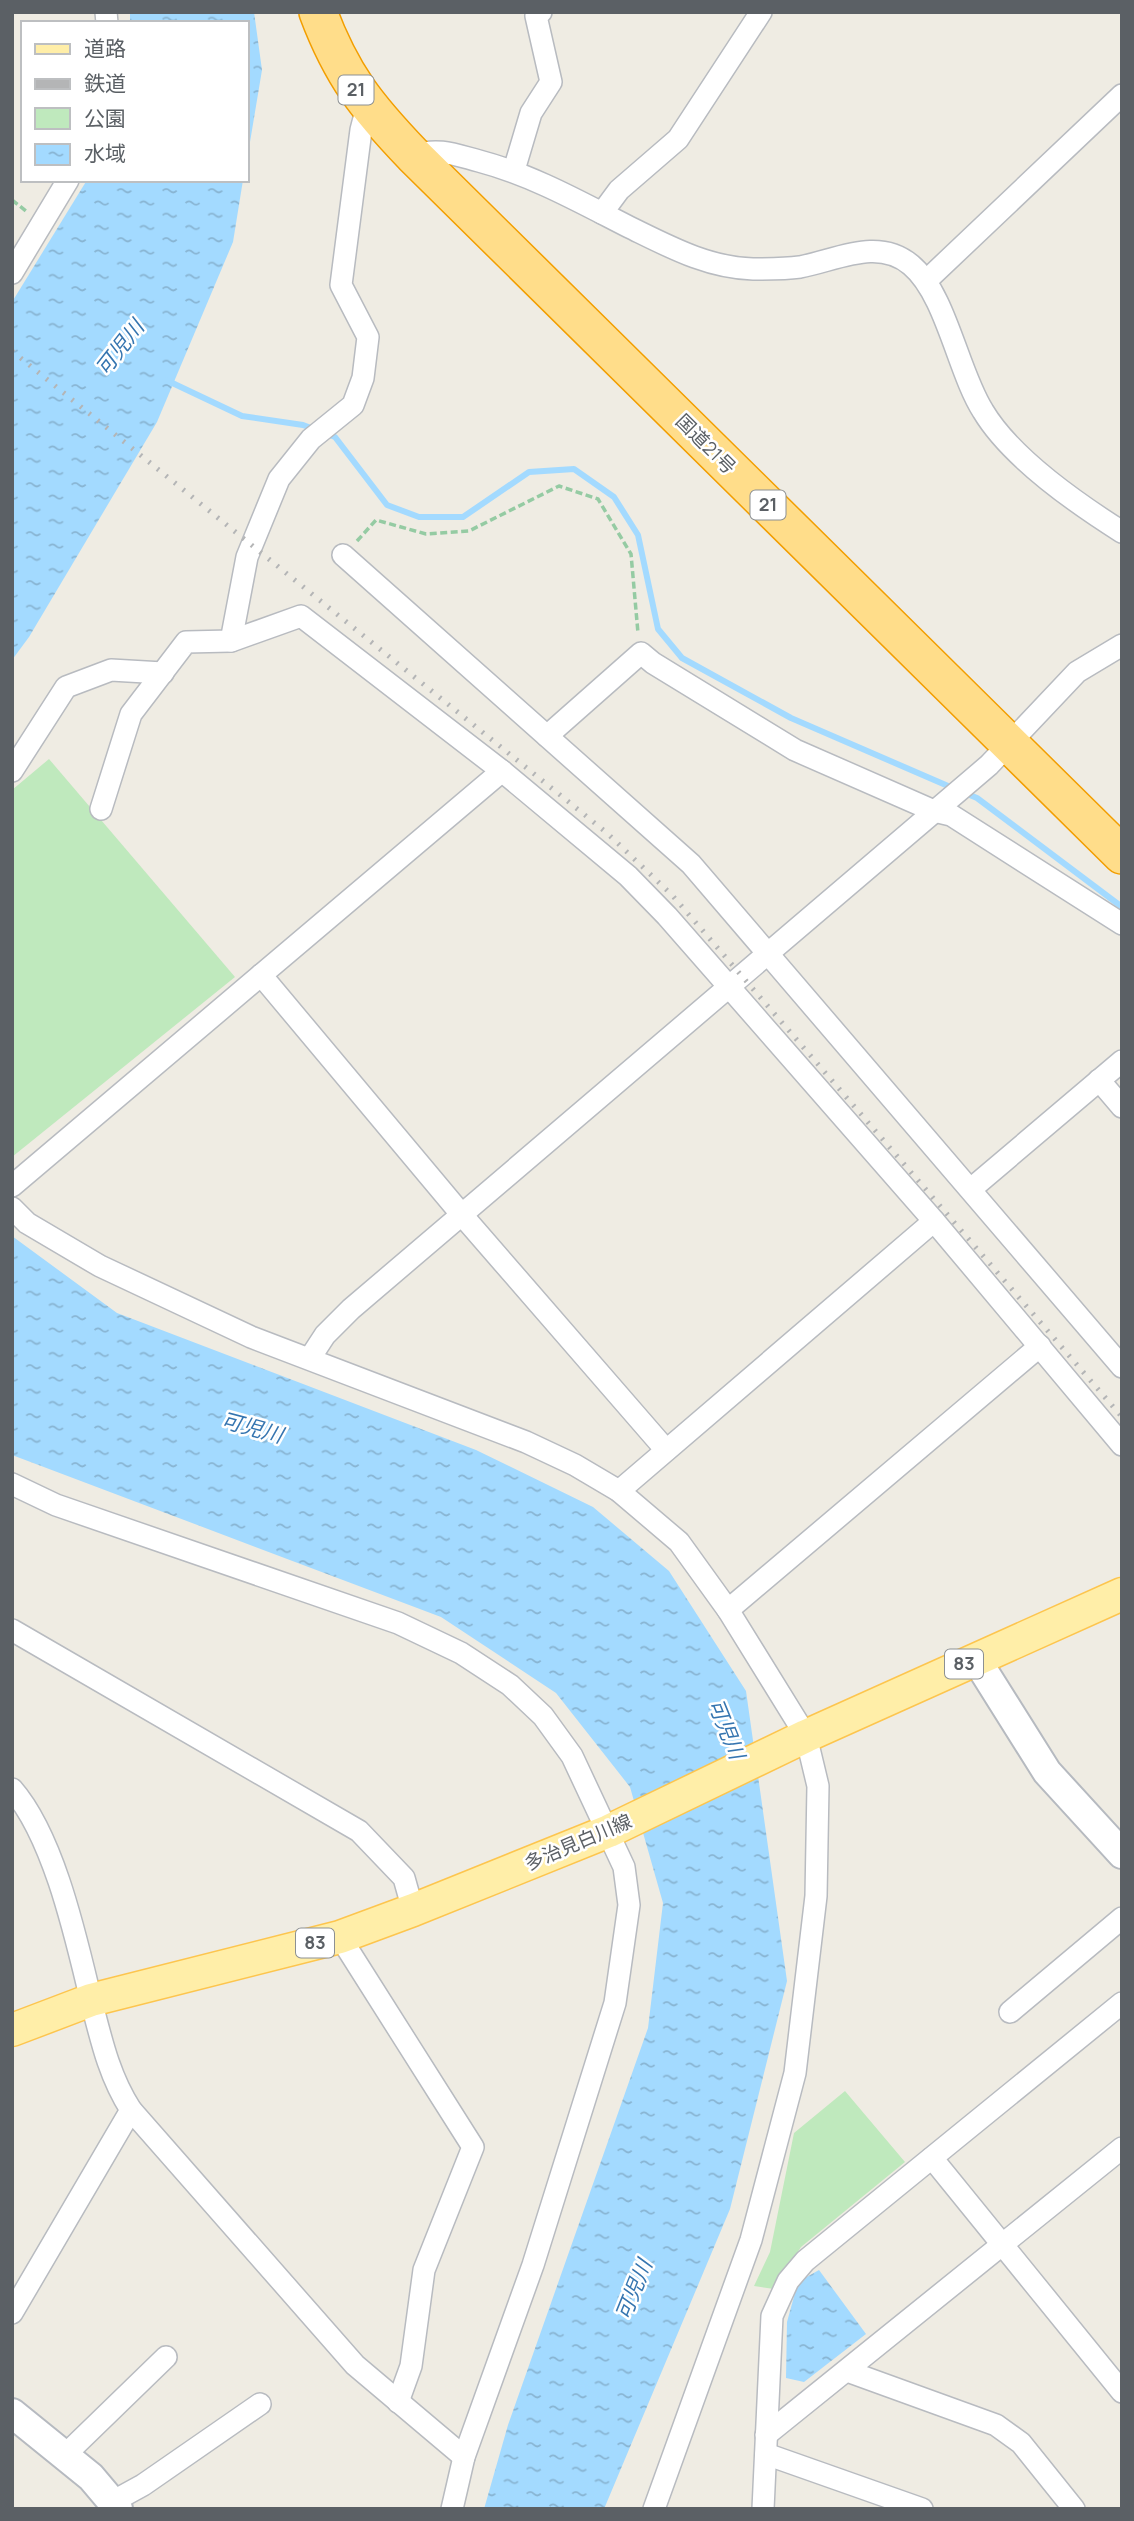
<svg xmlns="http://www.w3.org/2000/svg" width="1134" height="2521" font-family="Manrope,'Noto Sans JP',sans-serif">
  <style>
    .green { fill: #bfe9bd }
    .water { fill: url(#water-ripples) }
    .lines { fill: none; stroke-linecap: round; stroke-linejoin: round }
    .stream { stroke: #a3daff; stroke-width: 6 }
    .street-casing { stroke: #b8bbc0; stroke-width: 24 }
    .secondary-casing { stroke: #b6bac0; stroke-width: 32 }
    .primary-casing { stroke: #fdc54e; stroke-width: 35 }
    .highway-casing { stroke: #f29e00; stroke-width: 40 }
    .path { stroke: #95cba3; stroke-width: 3.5; stroke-dasharray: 7 3.5; stroke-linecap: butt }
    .street { stroke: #fff; stroke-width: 21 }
    .secondary { stroke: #fff; stroke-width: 28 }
    .primary { stroke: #ffeea8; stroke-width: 32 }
    .highway { stroke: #ffdd8a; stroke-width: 37 }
    .rail { stroke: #b4b5b6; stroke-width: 5; stroke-dasharray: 2 9; stroke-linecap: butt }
    .labels { text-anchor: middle; stroke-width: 5; stroke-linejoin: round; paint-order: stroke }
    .shield { fill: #fff; stroke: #8c9093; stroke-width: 2 }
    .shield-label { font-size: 18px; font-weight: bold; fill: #5b6065 }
    .street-label { font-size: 19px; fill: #5b6065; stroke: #fff }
    .water-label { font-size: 21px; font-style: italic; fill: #3575b0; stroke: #fff }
  </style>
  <defs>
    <pattern id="water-ripples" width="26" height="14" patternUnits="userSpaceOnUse" patternTransform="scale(1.75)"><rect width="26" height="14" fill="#a3daff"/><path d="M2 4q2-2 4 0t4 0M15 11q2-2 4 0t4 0" fill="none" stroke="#88b4d2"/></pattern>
  </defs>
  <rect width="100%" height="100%" fill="#efece3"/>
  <g class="green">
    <path d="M 49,759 L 235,977 L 12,1157 L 12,790 Z"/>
    <path d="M 845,2091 L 905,2162 L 801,2247 L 774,2289 L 754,2286 L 770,2252 L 794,2133 Z"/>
  </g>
  <g class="water">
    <path d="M 130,12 L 254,12 L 262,70 L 247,160 L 247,23 L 130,23 Z"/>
    <path d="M 87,180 L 243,180 L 233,242 L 157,422 L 29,637 L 12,660 L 12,302 Z"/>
    <path d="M 12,1236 L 117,1313 L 476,1450 L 593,1507 L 669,1571 L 746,1691 L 787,1981 L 730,2209 L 604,2509 L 484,2509 L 508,2425 L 648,2028 L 663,1903 L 630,1787 L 556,1693 L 441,1617 L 12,1455 Z"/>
    <path d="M 819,2270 L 866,2334 L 804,2382 L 786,2378 L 787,2322 L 798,2282 Z"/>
  </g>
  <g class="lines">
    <g class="stream">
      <path d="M 166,380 L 242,416 L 303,425 L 335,437 L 387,505 L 419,517 L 463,517 L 529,472 L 574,469 L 614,497 L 638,535 L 658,629 L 682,658 L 791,718 L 955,789"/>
      <path d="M 965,793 L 977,798 L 1122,907"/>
    </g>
    <defs>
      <g id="street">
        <path d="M 106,12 L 107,23"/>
        <path d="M 413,155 C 440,148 453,154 479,161 C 532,175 580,202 629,227 C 668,246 708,268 753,269 C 768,269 785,269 800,267 C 837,260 878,237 911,265 C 946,294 958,372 983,411 C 1011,458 1076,503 1122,532"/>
        <path d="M 514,170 L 531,113 L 551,82 L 536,16 L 541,12"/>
        <path d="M 602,213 L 619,190 L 678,139 L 761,12"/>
        <path d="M 12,273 L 68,180"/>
        <path d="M 926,281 L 1122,95"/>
        <path d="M 343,555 L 691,864 L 1122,1367"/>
        <path d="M 231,641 L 301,616 L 502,771 L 628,876 L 667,916 L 934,1221 L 1122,1445"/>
        <path d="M 547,736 L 641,653 L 653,663 L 795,750 L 934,811 L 951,815 L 1122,924"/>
        <path d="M 12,771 L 66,687 L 111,670 L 163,673"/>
        <path d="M 101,809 L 131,714 L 186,642 L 231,641 L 247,557 L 279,479 L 311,439 L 353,405 L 363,378 L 368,337 L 341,285 L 361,130 L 367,107"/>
        <path d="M 261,975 L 462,1215 L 666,1450"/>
        <path d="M 1099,1080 L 1122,1107"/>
        <path d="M 12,1186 L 502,771"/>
        <path d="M 971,1189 L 1122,1061"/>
        <path d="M 12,1208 L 27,1223 L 100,1266 L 251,1337 L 526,1442 L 575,1465 L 619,1491 L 679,1542 L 728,1610 L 806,1736 L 818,1786 L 816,1896 L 795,2073 L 751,2240 L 654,2509"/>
        <path d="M 310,1358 L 325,1335 L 351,1309 L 989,765 L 1077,672 L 1122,645"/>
        <path d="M 12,1484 L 56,1505 L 398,1623 L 461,1653 L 510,1685 L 543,1716 L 572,1756 L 624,1867 L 629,1905 L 615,2003 L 533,2265 L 464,2457 L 452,2509"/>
        <path d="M 619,1491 L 934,1221"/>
        <path d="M 728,1610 L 1040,1346"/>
        <path d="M 12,1630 L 359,1831 L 404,1878 L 413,1910"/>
        <path d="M 12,1789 C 54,1837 76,1938 91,2000 C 101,2039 109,2076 131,2110 L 355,2365 L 464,2457"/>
        <path d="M 340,1937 L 473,2147 L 424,2270 L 411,2366 L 398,2402"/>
        <path d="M 1010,2012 L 1122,1918"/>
        <path d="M 932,2158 L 1122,2392"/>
        <path d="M 12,2313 L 131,2110"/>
        <path d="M 847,2371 L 996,2425 L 1021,2443 L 1074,2509"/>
        <path d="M 766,2435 L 1122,2148"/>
        <path d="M 766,2454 L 922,2509"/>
        <path d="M 64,2456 L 166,2357"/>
        <path d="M 112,2502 L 143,2485 L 260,2404"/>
        <path d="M 763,2509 L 772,2316 L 788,2281 L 805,2261 L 1122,2003"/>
      </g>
      <g id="secondary">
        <path d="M 976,1659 L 1047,1772 L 1122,1854"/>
        <path d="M 12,2413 L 91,2477 L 118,2509"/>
      </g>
      <path id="primary" d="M 12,2030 L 91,2000 L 340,1937 L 413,1910 L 609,1831 L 806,1736 L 1122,1594"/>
      <path id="highway" d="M 318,12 C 342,76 367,107 413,155 L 1122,855"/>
    </defs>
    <use href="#street" class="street-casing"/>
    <use href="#secondary" class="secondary-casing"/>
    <use href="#primary" class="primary-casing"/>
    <use href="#highway" class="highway-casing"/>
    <g class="path">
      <path d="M 12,200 L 26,211"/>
      <path d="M 357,541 L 376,520 L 426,534 L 469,531 L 559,486 L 598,499 L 631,554 L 638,633"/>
    </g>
    <use href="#street" class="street"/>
    <use href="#secondary" class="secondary"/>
    <use href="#primary" class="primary"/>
    <use href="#highway" class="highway"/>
    <path class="rail" d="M 12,351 L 607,833 L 672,895 L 1122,1417"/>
  </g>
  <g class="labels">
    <g class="shield">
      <rect x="338.5" y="75.5" width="35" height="29" rx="5"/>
      <rect x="750.5" y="490.5" width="35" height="29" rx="5"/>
      <rect x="945" y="1649.5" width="38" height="29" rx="5"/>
      <rect x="296" y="1928.5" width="38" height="29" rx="5"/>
    </g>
    <g class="shield-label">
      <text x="356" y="96">21</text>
      <text x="768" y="511">21</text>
      <text x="964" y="1670">83</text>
      <text x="315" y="1949">83</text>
    </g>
    <g class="street-label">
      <text transform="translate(706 444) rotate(45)" y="7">国道21号</text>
      <text transform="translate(578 1842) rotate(-23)" y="7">多治見白川線</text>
    </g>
    <g class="water-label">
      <text transform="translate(120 348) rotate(-52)" y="7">可児川</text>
      <text transform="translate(252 1428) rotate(15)" y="7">可児川</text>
      <text transform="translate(726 1729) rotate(68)" y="7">可児川</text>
      <text transform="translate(634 2290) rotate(-68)" y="7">可児川</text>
    </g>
  </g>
  <rect width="1134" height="2521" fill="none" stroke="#5b6065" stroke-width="28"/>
  <rect x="21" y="21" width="228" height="161" fill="#ffffff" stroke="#bdbfc1" stroke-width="2"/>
  <rect x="35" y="44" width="35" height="10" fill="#ffeea8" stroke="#bdbfc1" stroke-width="2"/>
  <text x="84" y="56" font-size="21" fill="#5b6065">道路</text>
  <rect x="35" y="79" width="35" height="10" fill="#b4b5b6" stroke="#bdbfc1" stroke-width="2"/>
  <text x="84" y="91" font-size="21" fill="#5b6065">鉄道</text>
  <rect x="35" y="108" width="35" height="21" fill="#bfe9bd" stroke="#bdbfc1" stroke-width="2"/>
  <text x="84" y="126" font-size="21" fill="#5b6065">公園</text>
  <rect x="35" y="144" width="35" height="21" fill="url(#water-ripples)" stroke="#bdbfc1" stroke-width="2"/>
  <text x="84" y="161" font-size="21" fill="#5b6065">水域</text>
</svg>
